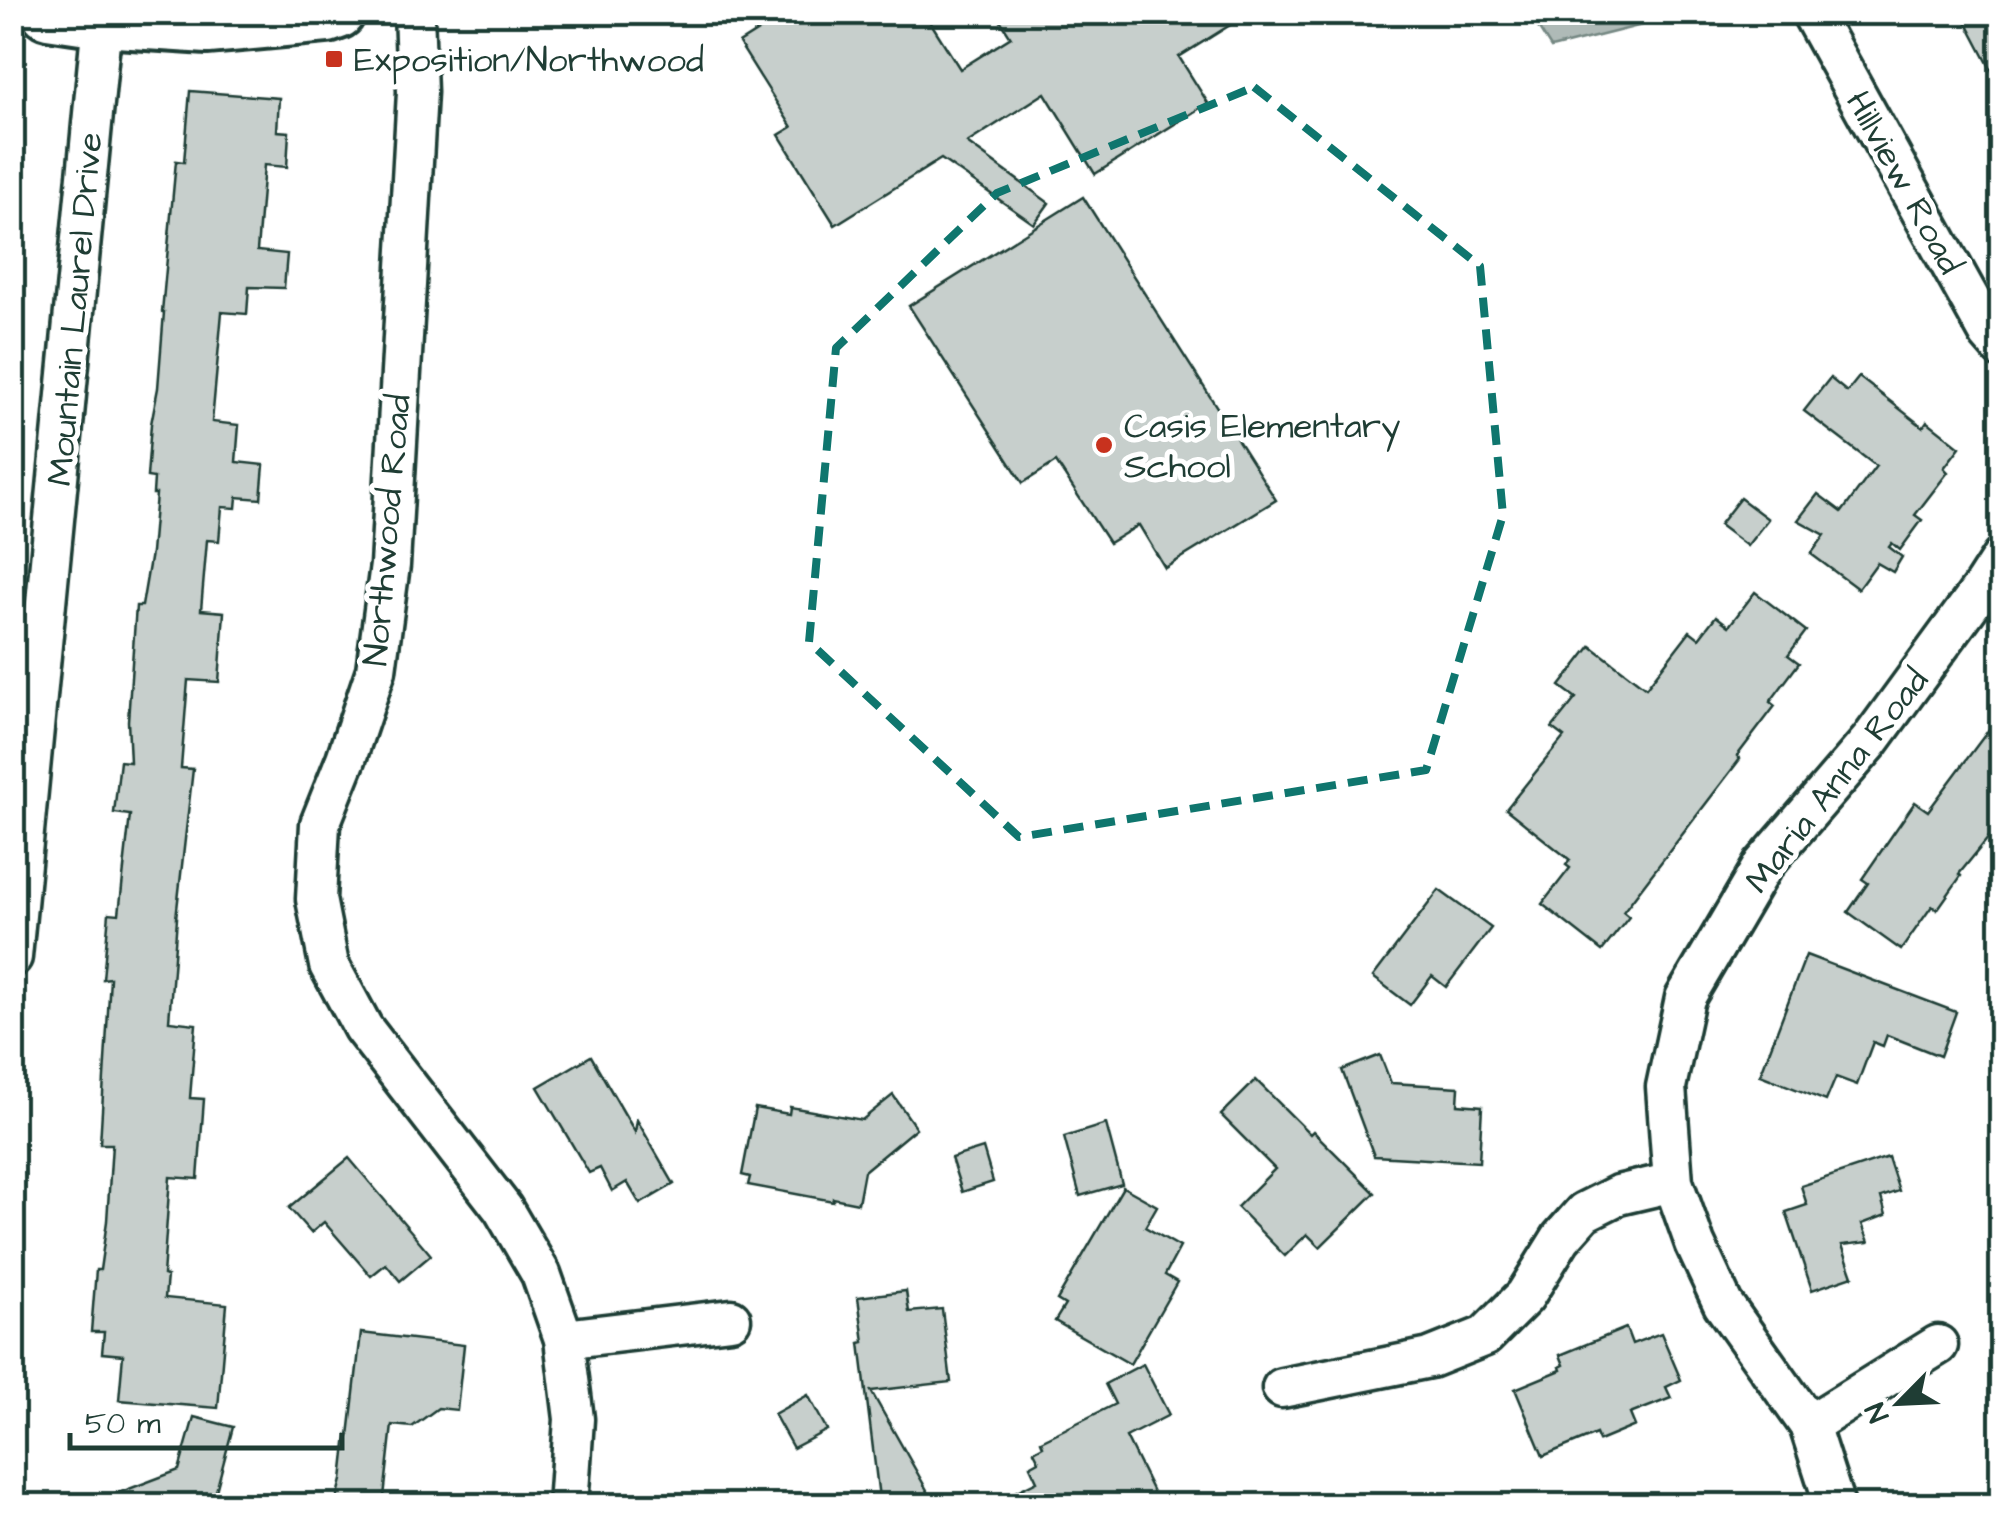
<svg xmlns="http://www.w3.org/2000/svg" width="2014" height="1518" font-family="'Architects Daughter',sans-serif">
  <style>
    .water { fill: #afbab7; stroke: #758883; stroke-width: 2.5 }
    .building { fill: #c7cfcc; stroke: #1f3d34; stroke-width: 2.5 }
    .lines { fill: none; stroke-linecap: round; stroke-linejoin: round }
    .street-casing { stroke: #1f3d34; stroke-width: 45 }
    .secondary-casing { stroke: #1f3d34; stroke-width: 60 }
    .street { stroke: #fff; stroke-width: 38 }
    .secondary { stroke: #fff; stroke-width: 52 }
    .marked { fill: none; stroke: #0f766e; stroke-width: 8; stroke-dasharray: 20 12; stroke-linejoin: round }
    .poi-dot { fill: #c8321e; stroke: #fff; stroke-width: 4 }
    .labels { text-anchor: middle; stroke-width: 10; stroke-linejoin: round; paint-order: stroke }
    .poi-label { font-size: 35px; fill: #1f3d34; stroke: #fff; text-anchor: start }
    .street-label { font-size: 35px; fill: #1f3d34; stroke: #fff }
  </style>
  <rect width="100%" height="100%" fill="#fff"/>
  <filter id="ink" filterUnits="userSpaceOnUse"><feTurbulence type="fractalNoise" baseFrequency=".01" numOctaves="2"/><feDisplacementMap in="SourceGraphic" scale="20" xChannelSelector="R" yChannelSelector="G"/><feConvolveMatrix kernelMatrix="1 2 1 2 8 2 1 2 1" color-interpolation-filters="sRGB"/></filter>
  <g filter="url(#ink)">
    <path class="water" d="M 1529,13 L 1652,13 L 1654,22 L 1551,48 Z"/>
    <g class="building">
      <path d="M 788,12 L 924,12 L 960,69 L 1011,37 L 995,12 L 1251,12 L 1179,57 L 1208,103 L 1095,174 L 1045,93 L 967,143 L 1049,203 L 1034,224 L 941,159 L 835,225 L 779,135 L 792,127 L 739,43 Z"/>
      <path d="M 1961,12 L 2002,12 L 2002,90 Z"/>
      <path d="M 190,91 L 279,98 L 277,131 L 289,132 L 287,167 L 264,165 L 257,251 L 287,254 L 284,288 L 249,287 L 247,314 L 222,312 L 212,422 L 239,425 L 236,462 L 264,465 L 261,499 L 237,497 L 236,508 L 222,507 L 219,541 L 207,540 L 201,610 L 224,612 L 219,682 L 188,680 L 181,768 L 193,769 L 176,918 L 177,918 L 169,1021 L 196,1024 L 190,1098 L 204,1099 L 198,1179 L 170,1177 L 163,1275 L 167,1276 L 165,1298 L 227,1304 L 218,1408 L 119,1400 L 123,1355 L 102,1353 L 104,1332 L 91,1332 L 96,1270 L 100,1270 L 107,1221 L 112,1144 L 100,1144 L 110,978 L 103,979 L 109,913 L 119,914 L 130,815 L 114,813 L 120,761 L 130,762 L 128,721 L 136,606 L 142,606 L 151,553 L 156,494 L 153,494 L 154,478 L 147,477 L 151,424 L 158,388 L 164,312 L 162,312 L 176,161 L 184,162 Z"/>
      <path d="M 1083,197 L 1276,500 L 1165,568 L 1139,525 L 1109,543 L 1056,462 L 1023,483 L 909,306 Z"/>
      <path d="M 1859,377 L 1923,427 L 1927,421 L 1960,447 L 1944,468 L 1948,472 L 1915,515 L 1922,520 L 1900,550 L 1892,543 L 1889,547 L 1902,557 L 1893,572 L 1877,563 L 1858,589 L 1811,554 L 1825,535 L 1798,520 L 1818,494 L 1842,512 L 1876,466 L 1804,411 L 1830,378 L 1847,392 Z"/>
      <path d="M 1740,498 L 1768,519 L 1747,546 L 1719,525 Z"/>
      <path d="M 1755,592 L 1806,631 L 1788,655 L 1799,663 L 1770,702 L 1775,706 L 1737,756 L 1740,759 L 1623,912 L 1629,917 L 1602,951 L 1542,904 L 1570,868 L 1566,865 L 1570,860 L 1506,809 L 1564,737 L 1552,728 L 1576,698 L 1560,686 L 1591,646 L 1646,688 L 1690,631 L 1699,638 L 1716,616 L 1729,626 Z"/>
      <path d="M 2002,712 L 2002,821 L 1959,874 L 1961,876 L 1937,910 L 1932,906 L 1901,950 L 1848,912 L 1868,883 L 1862,879 L 1915,802 L 1928,811 Z"/>
      <path d="M 1439,890 L 1491,928 L 1446,987 L 1432,976 L 1410,1005 L 1373,977 Z"/>
      <path d="M 1806,955 L 1956,1012 L 1940,1056 L 1887,1035 L 1883,1046 L 1873,1042 L 1857,1085 L 1836,1077 L 1826,1101 L 1760,1075 Z"/>
      <path d="M 1380,1055 L 1391,1083 L 1459,1087 L 1458,1104 L 1482,1106 L 1479,1162 L 1374,1156 L 1342,1070 Z"/>
      <path d="M 591,1056 L 635,1132 L 637,1120 L 674,1184 L 640,1204 L 627,1182 L 612,1191 L 600,1168 L 589,1173 L 538,1087 Z"/>
      <path d="M 1256,1080 L 1310,1134 L 1313,1131 L 1375,1193 L 1320,1247 L 1307,1234 L 1285,1256 L 1237,1207 L 1275,1169 L 1221,1115 Z"/>
      <path d="M 893,1095 L 916,1128 L 864,1171 L 858,1203 L 833,1198 L 833,1201 L 748,1185 L 750,1177 L 742,1175 L 755,1108 L 789,1114 L 790,1107 L 862,1120 Z"/>
      <path d="M 1106,1124 L 1122,1184 L 1080,1196 L 1064,1137 Z"/>
      <path d="M 983,1148 L 993,1182 L 962,1192 L 951,1158 Z"/>
      <path d="M 1888,1157 L 1899,1191 L 1881,1197 L 1886,1215 L 1862,1224 L 1869,1242 L 1842,1245 L 1853,1276 L 1812,1290 L 1786,1212 L 1807,1205 L 1801,1186 Z"/>
      <path d="M 349,1158 L 431,1255 L 400,1281 L 386,1264 L 371,1276 L 324,1222 L 311,1233 L 289,1208 Z"/>
      <path d="M 1123,1187 L 1157,1206 L 1145,1227 L 1180,1247 L 1165,1275 L 1177,1282 L 1130,1364 L 1055,1321 L 1065,1305 L 1057,1300 Z"/>
      <path d="M 906,1291 L 909,1312 L 942,1309 L 951,1382 L 871,1391 L 936,1506 L 880,1506 L 860,1343 L 864,1342 L 858,1297 Z"/>
      <path d="M 1626,1328 L 1632,1344 L 1661,1333 L 1681,1380 L 1666,1387 L 1671,1398 L 1630,1414 L 1635,1426 L 1599,1441 L 1596,1434 L 1543,1456 L 1515,1389 L 1561,1370 L 1560,1367 L 1564,1365 L 1560,1355 Z"/>
      <path d="M 361,1333 L 464,1345 L 457,1410 L 438,1408 L 412,1427 L 392,1425 L 383,1506 L 335,1506 L 342,1480 L 347,1435 L 349,1436 Z"/>
      <path d="M 1143,1364 L 1169,1415 L 1126,1437 L 1160,1506 L 987,1506 L 1037,1481 L 1030,1466 L 1039,1461 L 1034,1451 L 1043,1446 L 1041,1441 L 1115,1404 L 1105,1384 Z"/>
      <path d="M 808,1395 L 827,1430 L 793,1448 L 774,1414 Z"/>
      <path d="M 194,1417 L 233,1427 L 212,1506 L 93,1506 L 92,1503 L 179,1470 Z"/>
    </g>
    <g class="lines">
      <defs>
        <g id="street">
          <path d="M 414,12 L 417,92 L 390,565 L 376,670 L 346,759 L 320,824 L 316,899 L 329,965 L 363,1028 L 503,1209 L 541,1274 L 564,1339 L 574,1419 L 568,1506"/>
          <path d="M 1811,12 L 1989,334 L 2002,349"/>
          <path d="M 12,957 L 102,20"/>
          <path d="M 564,1339 L 731,1319"/>
          <path d="M 1282,1388 L 1430,1358 L 1485,1336 L 1525,1296 L 1561,1238 L 1584,1212 L 1618,1195 L 1673,1182"/>
          <path d="M 1809,1425 L 1938,1345"/>
          <path d="M 1835,1506 L 1809,1425 L 1723,1304 L 1695,1244 L 1673,1182 L 1666,1087 L 1685,998 L 1763,865 L 1870,741 L 1984,585 L 2002,557"/>
        </g>
        <path id="secondary" d="M 48,12 L 102,20 L 208,27 L 327,16 L 338,12"/>
      </defs>
      <use href="#street" class="street-casing"/>
      <use href="#secondary" class="secondary-casing"/>
      <use href="#street" class="street"/>
      <use href="#secondary" class="secondary"/>
    </g>
  </g>
  <path class="marked" d="M 1254,87 L 1480,266 L 1503,515 L 1426,770 L 1019,837 L 809,642 L 836,348 L 997,193 Z"/>
  <g class="poi-dot">
    <rect x="324" y="49" width="20" height="20" rx="5"/>
    <circle cx="1104" cy="445" r="10"/>
  </g>
  <g class="labels">
    <g class="poi-label">
      <text x="354" y="71">Exposition/Northwood</text>
      <text x="1124" y="437">Casis Elementary<tspan x="1124" dy="40">School</tspan></text>
    </g>
    <g class="street-label">
      <text transform="translate(1905 182) rotate(61)" y="12">Hillview Road</text>
      <text transform="translate(74 309) rotate(-85)" y="12">Mountain Laurel Drive</text>
      <text transform="translate(386 530) rotate(-85)" y="12">Northwood Road</text>
      <text transform="translate(1836 780) rotate(-52)" y="12">Maria Anna Road</text>
    </g>
  </g>
  <rect width="2014" height="1518" fill="none" stroke="#fff" stroke-width="50"/>
  <rect x="25" y="25" width="1964" height="1468" fill="none" stroke="#1f3d34" stroke-width="4" filter="url(#ink)"/>
  <g transform="translate(1899 1403) rotate(246)" stroke="#ffffff" stroke-width="8" paint-order="stroke">
  <path d="M0-8L18 38L0 25L-18 38Z" fill="#1f3d34"/>
  <text y="-15" font-size="28" font-weight="bold" text-anchor="middle" fill="#1f3d34">N</text>
  </g>
  <path d="M70 1433v15h272v-15" fill="none" stroke="#1f3d34" stroke-width="5"/>
  <text x="85" y="1433" font-size="30" fill="#1f3d34" stroke="#ffffff" stroke-width="8" paint-order="stroke">50 m</text>
</svg>
